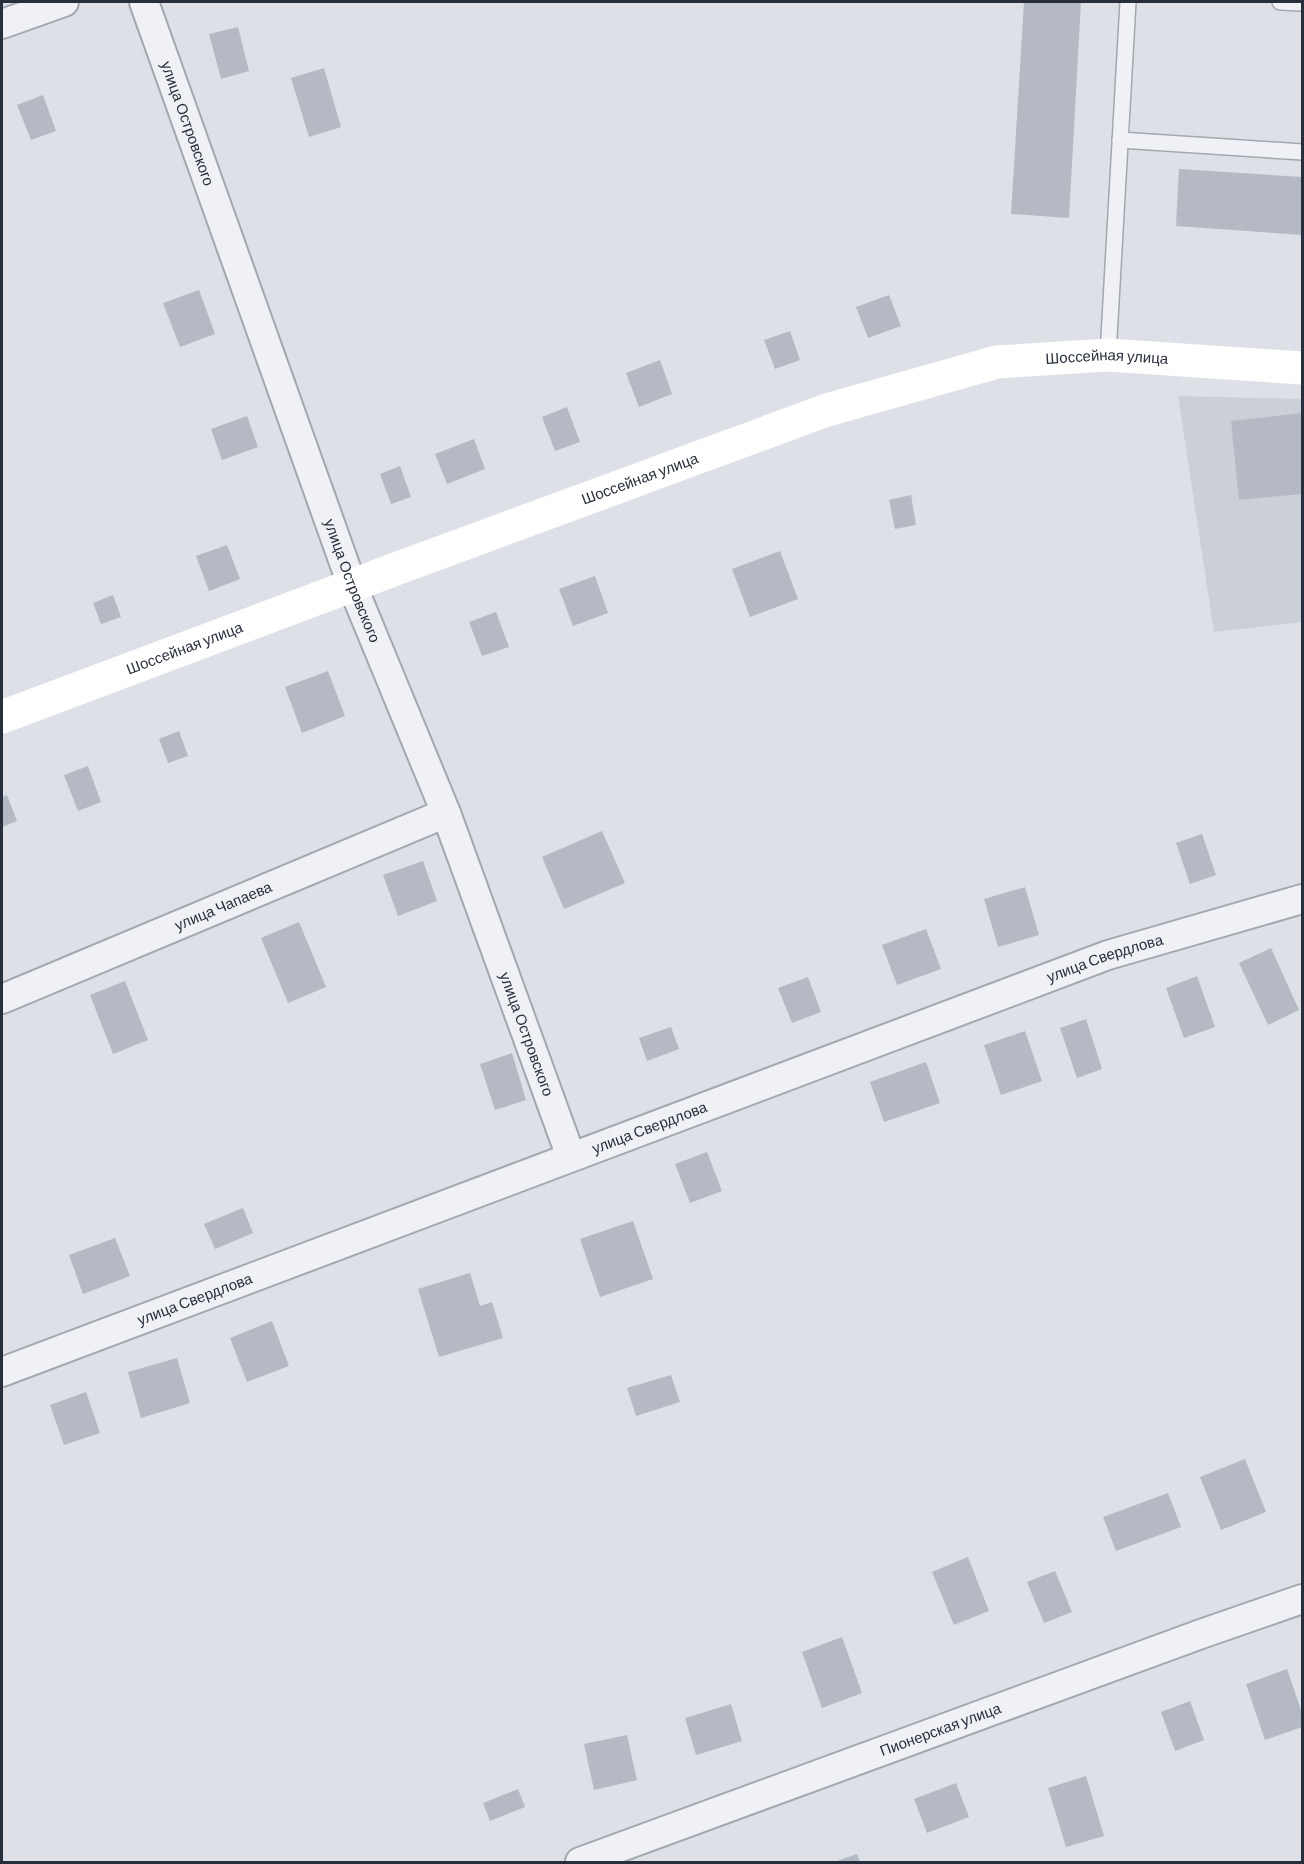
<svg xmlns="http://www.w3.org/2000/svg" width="1304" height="1864" font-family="Barlow,sans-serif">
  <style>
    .built { fill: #cbcfd8 }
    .building { fill: #b4b9c3 }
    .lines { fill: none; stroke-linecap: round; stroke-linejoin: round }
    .lane-casing { stroke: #a3a7b0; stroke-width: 18 }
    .street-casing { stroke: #a3a7b0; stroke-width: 32 }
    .lane { stroke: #eff1f5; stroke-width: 15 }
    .street { stroke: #eff1f5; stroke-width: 28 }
    .secondary { stroke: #fff; stroke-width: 33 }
    .labels { text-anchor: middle; stroke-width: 4.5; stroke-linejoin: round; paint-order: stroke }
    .street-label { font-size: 15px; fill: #272e3c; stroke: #eceff4 }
  </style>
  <rect width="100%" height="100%" fill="#dde0e6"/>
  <path class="built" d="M 1178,396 L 1302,399 L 1302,622 L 1214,632 Z"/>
  <g class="building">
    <path d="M 1024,2 L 1081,2 L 1069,218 L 1011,214 Z"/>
    <path d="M 238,27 L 249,71 L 221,79 L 209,34 Z"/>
    <path d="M 324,68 L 341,127 L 309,137 L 291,78 Z"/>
    <path d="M 43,95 L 56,131 L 31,140 L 17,105 Z"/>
    <path d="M 1179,169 L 1302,177 L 1302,235 L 1176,226 Z"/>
    <path d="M 199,290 L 215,334 L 180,347 L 163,303 Z"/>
    <path d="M 889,295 L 901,326 L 868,338 L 856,307 Z"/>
    <path d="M 790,331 L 800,360 L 775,369 L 764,340 Z"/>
    <path d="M 660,360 L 672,394 L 639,407 L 626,373 Z"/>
    <path d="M 567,407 L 580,442 L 555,451 L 542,417 Z"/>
    <path d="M 1302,413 L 1302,494 L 1239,500 L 1231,421 Z"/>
    <path d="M 247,416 L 258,447 L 222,460 L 211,429 Z"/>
    <path d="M 474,439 L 485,469 L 447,484 L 435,454 Z"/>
    <path d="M 400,466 L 411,497 L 391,504 L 380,474 Z"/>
    <path d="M 911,495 L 916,525 L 895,529 L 889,500 Z"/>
    <path d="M 227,545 L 240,579 L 209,591 L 196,556 Z"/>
    <path d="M 780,551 L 798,599 L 750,617 L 732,569 Z"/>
    <path d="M 595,576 L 608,613 L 573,626 L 559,589 Z"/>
    <path d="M 113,595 L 121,617 L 101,624 L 93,603 Z"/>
    <path d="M 496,612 L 509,647 L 482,656 L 469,622 Z"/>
    <path d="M 328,671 L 345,716 L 302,733 L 285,687 Z"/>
    <path d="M 179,731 L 188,756 L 168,763 L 159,739 Z"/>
    <path d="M 88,766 L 101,802 L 78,811 L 64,775 Z"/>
    <path d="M 7,795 L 17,821 L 2,827 L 2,797 Z"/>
    <path d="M 602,831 L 625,883 L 564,909 L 542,857 Z"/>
    <path d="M 1202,834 L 1216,875 L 1190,884 L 1176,843 Z"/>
    <path d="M 423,861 L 437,901 L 398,916 L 383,875 Z"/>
    <path d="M 1025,887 L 1039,935 L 998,947 L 984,899 Z"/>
    <path d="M 299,922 L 326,987 L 288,1003 L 261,938 Z"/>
    <path d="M 926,929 L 941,969 L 897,985 L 882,945 Z"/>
    <path d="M 1271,948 L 1299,1010 L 1268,1025 L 1239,963 Z"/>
    <path d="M 1197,976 L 1215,1027 L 1184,1038 L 1166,988 Z"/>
    <path d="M 808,977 L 821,1012 L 792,1023 L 778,988 Z"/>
    <path d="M 125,981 L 148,1040 L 113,1054 L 90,995 Z"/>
    <path d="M 1086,1019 L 1102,1069 L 1077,1078 L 1060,1028 Z"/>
    <path d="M 671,1027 L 679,1049 L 647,1061 L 639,1038 Z"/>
    <path d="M 1025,1031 L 1042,1081 L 1001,1095 L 984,1045 Z"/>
    <path d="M 512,1053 L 526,1100 L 495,1110 L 480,1064 Z"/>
    <path d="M 926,1062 L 940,1103 L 884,1122 L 870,1082 Z"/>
    <path d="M 707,1152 L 722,1191 L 690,1203 L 675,1164 Z"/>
    <path d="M 243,1208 L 253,1233 L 215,1249 L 204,1224 Z"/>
    <path d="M 633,1221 L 653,1279 L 600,1297 L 580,1239 Z"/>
    <path d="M 115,1238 L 130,1276 L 83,1294 L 69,1255 Z"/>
    <path d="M 470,1273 L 480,1306 L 492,1302 L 503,1338 L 439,1357 L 418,1289 Z"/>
    <path d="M 272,1321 L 289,1366 L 247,1382 L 230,1338 Z"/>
    <path d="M 177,1358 L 190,1403 L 141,1418 L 128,1372 Z"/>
    <path d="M 671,1375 L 680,1402 L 636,1416 L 627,1388 Z"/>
    <path d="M 86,1392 L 100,1433 L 64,1445 L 50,1405 Z"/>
    <path d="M 1245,1459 L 1266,1512 L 1221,1530 L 1200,1477 Z"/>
    <path d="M 1168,1493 L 1181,1527 L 1116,1551 L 1103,1517 Z"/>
    <path d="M 968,1557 L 989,1611 L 954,1625 L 932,1572 Z"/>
    <path d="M 1055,1571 L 1072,1612 L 1044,1623 L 1027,1582 Z"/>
    <path d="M 842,1637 L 862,1693 L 822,1708 L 802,1652 Z"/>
    <path d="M 1287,1669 L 1302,1713 L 1302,1727 L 1265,1740 L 1246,1684 Z"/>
    <path d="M 1190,1701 L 1204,1740 L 1175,1751 L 1161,1712 Z"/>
    <path d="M 731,1704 L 742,1741 L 696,1755 L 685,1718 Z"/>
    <path d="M 627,1735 L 637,1780 L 594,1790 L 584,1744 Z"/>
    <path d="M 1086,1776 L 1104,1836 L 1066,1847 L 1048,1788 Z"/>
    <path d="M 956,1783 L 969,1817 L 927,1833 L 914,1799 Z"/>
    <path d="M 518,1789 L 525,1807 L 490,1821 L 483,1803 Z"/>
    <path d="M 857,1854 L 860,1862 L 834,1862 Z"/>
  </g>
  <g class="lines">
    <defs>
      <g id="lane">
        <path d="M 1280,2 L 1302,3"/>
        <path d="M 1120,140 L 1302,152"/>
        <path d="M 1108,355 L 1128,2"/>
      </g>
      <g id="street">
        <path id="s1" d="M 144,2 L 352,585 L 446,813 L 571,1157"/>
        <path d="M 2,24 L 64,2"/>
        <path id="s2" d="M 2,999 L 446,813"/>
        <path id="s3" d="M 2,1372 L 1108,955 L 1302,899"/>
        <path id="s4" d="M 580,1862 L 1201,1634 L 1302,1599"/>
      </g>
    </defs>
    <use href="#lane" class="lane-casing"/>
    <use href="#street" class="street-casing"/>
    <use href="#lane" class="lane"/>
    <use href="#street" class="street"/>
    <path class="secondary" id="s5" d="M 2,717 L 401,567 L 827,410 L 997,362 L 1108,355 L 1302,368"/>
  </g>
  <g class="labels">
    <g class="street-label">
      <text dy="5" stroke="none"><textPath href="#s1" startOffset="129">улица Островского</textPath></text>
      <text dy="5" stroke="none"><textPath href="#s5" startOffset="1167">Шоссейная улица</textPath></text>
      <text dy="5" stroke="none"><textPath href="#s5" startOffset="681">Шоссейная улица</textPath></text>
      <text dy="5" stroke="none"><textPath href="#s1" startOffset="615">улица Островского</textPath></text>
      <text dy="5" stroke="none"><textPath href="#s5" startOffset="195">Шоссейная улица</textPath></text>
      <text dy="5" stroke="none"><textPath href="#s2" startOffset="240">улица Чапаева</textPath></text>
      <text dy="5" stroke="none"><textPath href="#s3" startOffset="1178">улица Свердлова</textPath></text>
      <text dy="5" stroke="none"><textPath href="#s1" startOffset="1101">улица Островского</textPath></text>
      <text dy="5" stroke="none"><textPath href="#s3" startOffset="692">улица Свердлова</textPath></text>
      <text dy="5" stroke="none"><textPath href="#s3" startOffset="206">улица Свердлова</textPath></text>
      <text dy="5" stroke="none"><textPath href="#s4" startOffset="384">Пионерская улица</textPath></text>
    </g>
  </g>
  <rect width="1304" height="1864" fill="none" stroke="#272e3c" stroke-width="6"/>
</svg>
